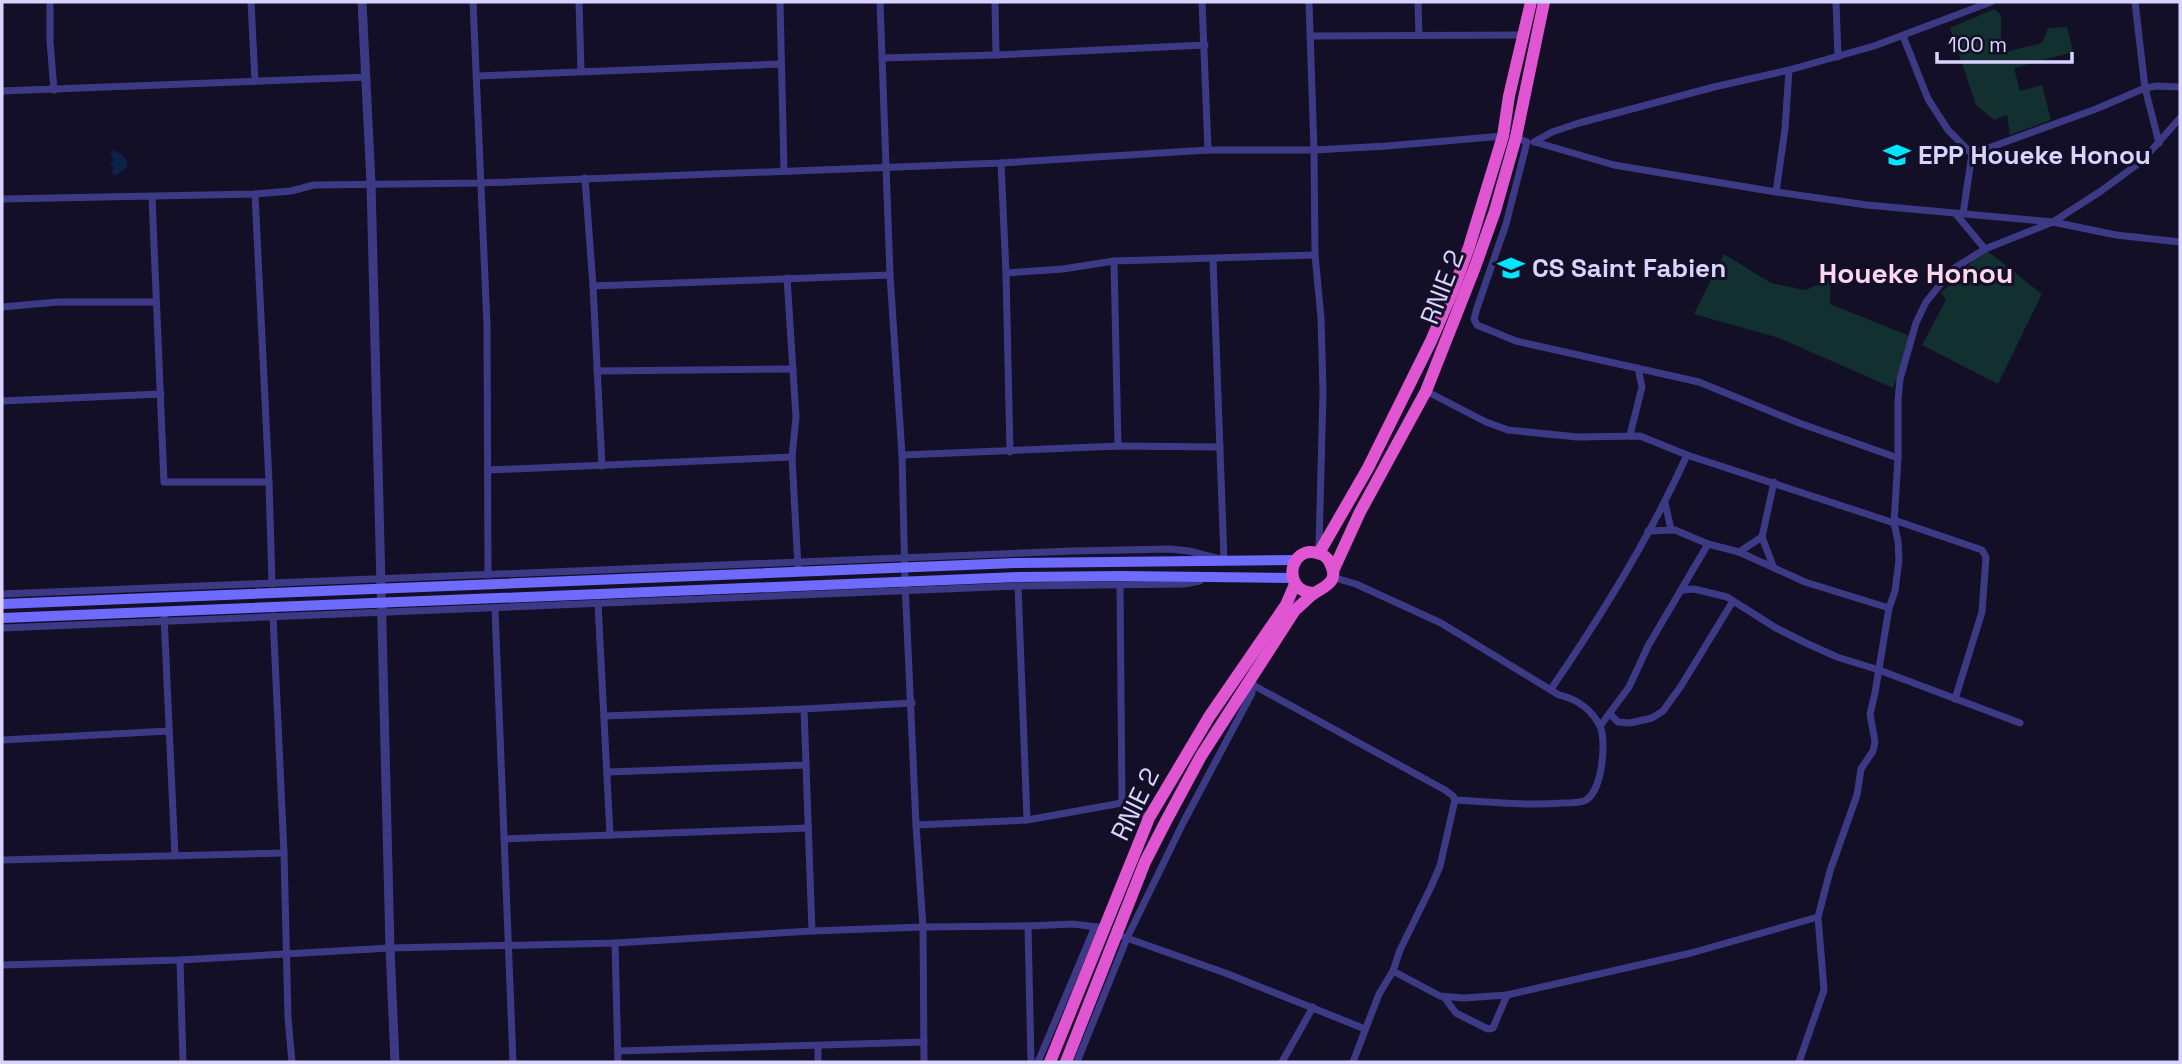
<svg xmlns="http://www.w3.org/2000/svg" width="2182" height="1064" font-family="'Space Grotesk',sans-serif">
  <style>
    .green { fill: #12302f }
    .water { fill: #0c2248 }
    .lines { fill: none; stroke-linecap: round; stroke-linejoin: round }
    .minor { stroke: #3d3a85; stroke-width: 7 }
    .tertiary { stroke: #3d3a85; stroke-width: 9 }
    .secondary { stroke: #6f6bff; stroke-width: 10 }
    .trunk { stroke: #e055d1; stroke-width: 12 }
    .labels { text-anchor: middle; stroke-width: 6; stroke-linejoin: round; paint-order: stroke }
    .poi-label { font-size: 26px; font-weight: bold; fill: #d9d4ff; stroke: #130f26; text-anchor: start }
    .street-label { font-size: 26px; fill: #d9d4ff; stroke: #130f26 }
    .neighbourhood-label { font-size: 28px; font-weight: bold; fill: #ffd6f0; stroke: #130f26 }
  </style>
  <rect width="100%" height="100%" fill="#130f26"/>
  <g class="green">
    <path d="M 1994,9 L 2001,15 L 2001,53 L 2042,43 L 2048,28 L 2067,27 L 2073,52 L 2014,68 L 2020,91 L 2042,85 L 2051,120 L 2010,135 L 2007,115 L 1994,120 L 1976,105 L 1950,28 Z"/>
    <path d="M 1985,249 L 2042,294 L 1998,384 L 1922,345 L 1946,300 L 1941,293 Z"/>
    <path d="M 1724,254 L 1771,283 L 1805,290 L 1831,279 L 1830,304 L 1912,337 L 1893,388 L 1779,338 L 1694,314 Z"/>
  </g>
  <path class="water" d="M 114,150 C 122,154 128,158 127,167 L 117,175 L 113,175 L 112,171 L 114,169 L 110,163 L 114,160 L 110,154 Z"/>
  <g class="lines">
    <g class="minor">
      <path d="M 50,2 L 50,42 L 54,90"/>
      <path d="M 251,2 L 255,81"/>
      <path d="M 473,2 L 487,325 L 488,575"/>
      <path d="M 579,2 L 581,71"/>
      <path d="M 780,2 L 784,171"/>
      <path d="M 880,2 L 890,275 L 902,455 L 905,582 L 916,825 L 923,927 L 924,1062"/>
      <path d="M 995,2 L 996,55"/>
      <path d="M 1202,2 L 1208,150"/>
      <path d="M 1309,2 L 1314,150 L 1315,255 L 1321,318 L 1323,392 L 1319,547"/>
      <path d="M 1418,2 L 1419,35"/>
      <path d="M 1836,2 L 1838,57"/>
      <path d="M 2135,2 L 2145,88 L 2159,143"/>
      <path d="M 1310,36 L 1523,35"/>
      <path d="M 1903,36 L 1928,99 L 1948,130 L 1972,154"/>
      <path d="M 882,58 L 996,55 L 1205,45"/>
      <path d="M 477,76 L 781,64"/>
      <path d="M 2,91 L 367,77"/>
      <path d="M 1515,137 L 1527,142 L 1506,224 L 1477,308 L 1474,319 L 1477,325 L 1516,341 L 1699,382 L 1799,423 L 1898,458"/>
      <path d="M 1534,142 L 1552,132 L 1579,123 L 1714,87 L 1789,70 L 1874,46 L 1991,2"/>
      <path d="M 1535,142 L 1614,165 L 1776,192 L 1867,205 L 2053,222 L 2116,235 L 2180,242"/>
      <path d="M 1972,154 L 2096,109 L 2145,88 L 2157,86 L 2180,87"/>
      <path d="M 1001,163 L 1006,273 L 1010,452"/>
      <path d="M 585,178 L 593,286 L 602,466"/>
      <path d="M 1776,192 L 1785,129 L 1789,70"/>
      <path d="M 255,194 L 269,482 L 272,584"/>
      <path d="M 152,197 L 164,482 L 269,482"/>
      <path d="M 2,199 L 255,194 L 291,191 L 314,185 L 481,183 L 1001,163 L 1208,150 L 1314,150 L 1387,146 L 1503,136"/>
      <path d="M 1956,214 L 1985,249"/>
      <path d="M 1963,214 L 1972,154"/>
      <path d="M 1114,261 L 1118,446"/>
      <path d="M 1006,273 L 1063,269 L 1114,261 L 1315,255"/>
      <path d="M 787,278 L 796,417 L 792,457 L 798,567"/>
      <path d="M 593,286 L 890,275"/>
      <path d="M 2,307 L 58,302 L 156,302"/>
      <path d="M 597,371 L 793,369"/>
      <path d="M 1426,391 L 1486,422 L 1508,430 L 1577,437 L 1640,436 L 1687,455 L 1894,523"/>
      <path d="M 2,401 L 161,394"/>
      <path d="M 1630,435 L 1642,387 L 1638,368"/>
      <path d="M 902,455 L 1118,446 L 1220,447"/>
      <path d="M 488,470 L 792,457"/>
      <path d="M 1665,503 L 1671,529"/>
      <path d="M 1894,520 L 1982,550 L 1986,557 L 1982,612 L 1955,699"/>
      <path d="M 1648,531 L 1675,530 L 1708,544 L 1739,552 L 1805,582 L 1889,608"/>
      <path d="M 1739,552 L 1762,537"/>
      <path d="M 1773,566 L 1762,537 L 1774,482"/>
      <path d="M 1120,584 L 1122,803"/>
      <path d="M 1018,586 L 1027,820"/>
      <path d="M 1683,590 L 1694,589 L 1727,597 L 1776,628 L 1806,643 L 1837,657 L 1879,670 L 2020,723"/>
      <path d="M 2,594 L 1072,551 L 1170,549 L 1189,551 L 1224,560 L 1213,259"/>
      <path d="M 598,603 L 610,835"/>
      <path d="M 495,609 L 513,1062"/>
      <path d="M 164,616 L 175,856"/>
      <path d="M 273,616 L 284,853 L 288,1018 L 292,1062"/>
      <path d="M 2,628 L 1018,586 L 1184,584 L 1200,581"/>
      <path d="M 1253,685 L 1445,790 L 1453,796 L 1455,800 C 1491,802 1527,806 1563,803 C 1569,803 1578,803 1584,801 C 1602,794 1607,742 1600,726 C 1592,710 1577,699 1559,695 L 1441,623 L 1356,584 L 1332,577"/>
      <path d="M 1551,689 C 1602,615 1650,537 1687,455"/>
      <path d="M 804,709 L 812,931"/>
      <path d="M 1610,714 L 1618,722 L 1630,723 L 1652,718 L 1663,711 L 1681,686 L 1733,601"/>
      <path d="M 604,716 L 804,709 L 912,703"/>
      <path d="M 1600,726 L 1629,687 L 1648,646 L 1708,544"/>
      <path d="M 2,740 L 169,731"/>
      <path d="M 607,772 L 806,765"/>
      <path d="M 916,825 L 1027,820 L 1122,803 L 1149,818"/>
      <path d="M 504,839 L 808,828"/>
      <path d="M 2,860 L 284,853"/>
      <path d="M 1028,926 L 1031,1062"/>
      <path d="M 1124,937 L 1228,974 L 1365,1029"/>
      <path d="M 615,943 L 618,1062"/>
      <path d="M 180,960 L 183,1062"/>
      <path d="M 2,965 L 180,960 L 390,948 L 615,943 L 812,931 L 923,927 L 1028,926 L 1073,924 L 1097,927"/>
      <path d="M 1393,971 L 1440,996 L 1464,998 L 1507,995 L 1691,953 L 1818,917 L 1830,871 L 1857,795 L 1861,769 L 1873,751 L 1875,742 L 1870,714 L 1875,693 L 1889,608 L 1895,591 L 1899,560 L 1898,541 L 1894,523 L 1898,458 L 1898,400 L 1900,379 L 1916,323 L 1926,302 L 1953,269 L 1985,249 L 2053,222 L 2101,191 L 2142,161 L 2180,118"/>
      <path d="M 1444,997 L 1456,1013 L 1488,1029 L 1493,1028 L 1507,995"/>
      <path d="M 818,1047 L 818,1062"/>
      <path d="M 618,1051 L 924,1042"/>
      <path d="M 1038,1062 L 1094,929 L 1097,927"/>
      <path d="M 1077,1062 L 1127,938 L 1183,823 L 1252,693 L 1253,683"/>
      <path d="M 1282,1062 L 1313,1007"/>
      <path d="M 1353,1062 L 1379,994 L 1393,971 L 1400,950 L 1431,887 L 1440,866 L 1455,800"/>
      <path d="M 1799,1062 L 1824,990 L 1818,917"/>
    </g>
    <path class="tertiary" d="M 362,2 L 371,183 L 390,948 L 395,1062"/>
    <g class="secondary">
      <path d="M 2,604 L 1015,563 L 1296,560"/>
      <path d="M 2,618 L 1021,577 L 1122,576 L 1292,578"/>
    </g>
    <g class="trunk">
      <path d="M 1319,553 L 1368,468 L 1431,341 L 1454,288 L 1469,247 L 1503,136 L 1509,96 L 1531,2"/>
      <path d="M 1333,571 L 1360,512 L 1426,391 L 1475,267 L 1495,211 L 1516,137 L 1544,2"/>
      <path d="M 1050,1062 L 1149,818 L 1209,717 L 1286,605 L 1295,584"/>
      <path d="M 1066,1062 L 1145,862 L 1166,821 L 1201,756 L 1295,610 C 1301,605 1306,600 1312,595 C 1322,587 1341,583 1330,563 C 1328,558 1323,554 1317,553 C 1290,545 1280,591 1314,593"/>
    </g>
  </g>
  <defs>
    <symbol id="school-bare" viewBox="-9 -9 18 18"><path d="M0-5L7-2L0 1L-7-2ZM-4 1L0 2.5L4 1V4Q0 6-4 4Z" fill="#00e5ff" stroke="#130f26" stroke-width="2.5" paint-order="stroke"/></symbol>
  </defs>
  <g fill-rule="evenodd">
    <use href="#school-bare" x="1878" y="136" width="38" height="38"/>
    <use href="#school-bare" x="1492" y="249" width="38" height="38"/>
  </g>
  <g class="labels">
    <g class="poi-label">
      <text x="1918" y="164">EPP Houeke Honou</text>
      <text x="1532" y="277">CS Saint Fabien</text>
    </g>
    <g class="street-label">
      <text transform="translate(1442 287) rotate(-69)" y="9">RNIE 2</text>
      <text transform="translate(1135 804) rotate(-64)" y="9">RNIE 2</text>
    </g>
    <g class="neighbourhood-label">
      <text x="1916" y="283">Houeke Honou</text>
    </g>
  </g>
  <rect width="2182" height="1064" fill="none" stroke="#d9d4ff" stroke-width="7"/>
  <path d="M1937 52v10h135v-10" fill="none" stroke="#d9d4ff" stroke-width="3.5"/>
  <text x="1948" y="52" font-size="21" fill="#d9d4ff" stroke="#130f26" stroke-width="5" paint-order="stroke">100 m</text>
</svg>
